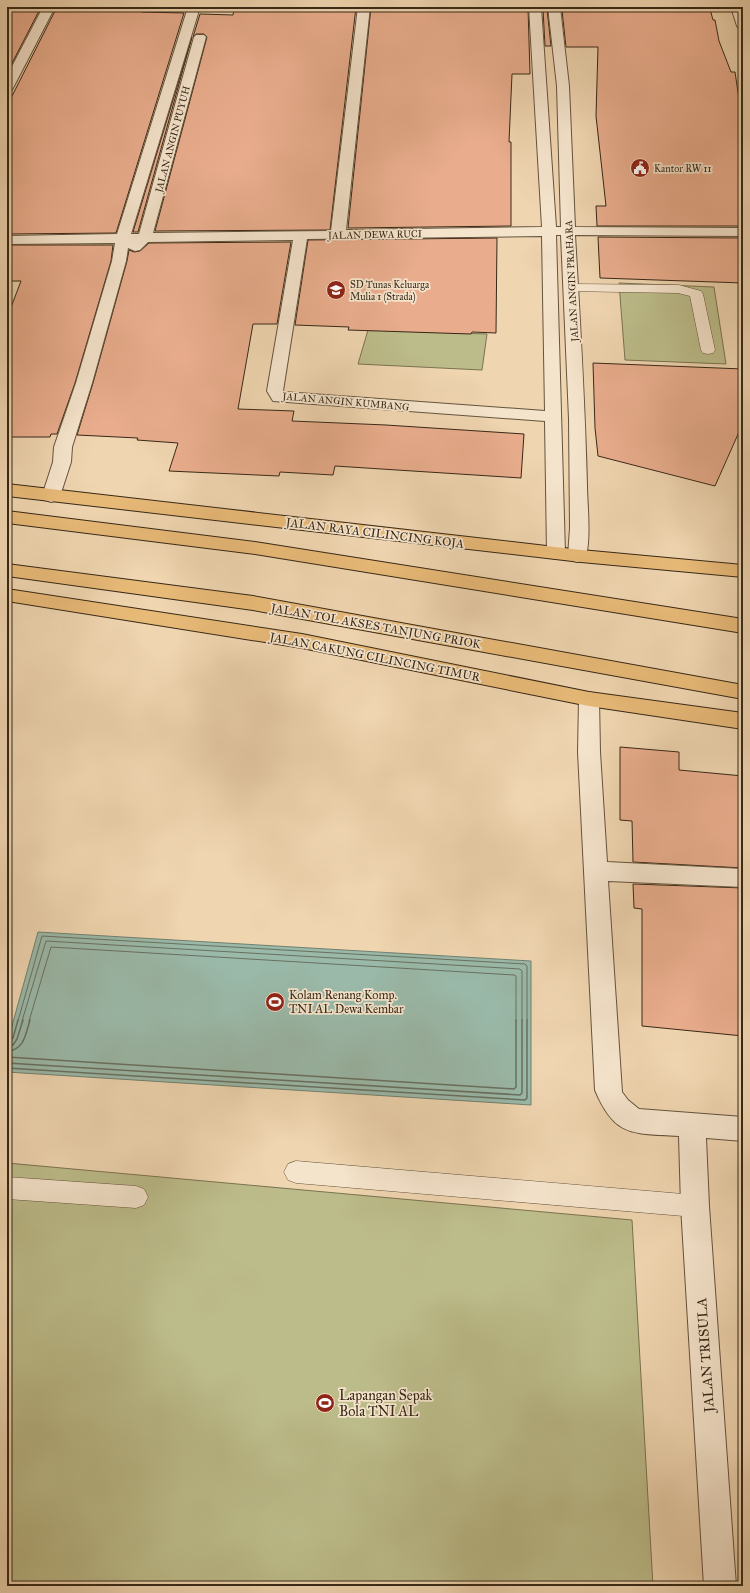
<svg xmlns="http://www.w3.org/2000/svg" width="750" height="1593" font-family="'IM FELL Great Primer',serif">
  <style>
    .green { fill: #bcbc8a; stroke: #7a7250 }
    .water { fill: #9ab9a9; stroke: #727f6f }
    .lines { fill: none; stroke-linecap: round; stroke-linejoin: round }
    .shore-far1 { stroke: #687060; stroke-width: 1 }
    .shore { stroke: #687060; stroke-width: 1.5 }
    .building { fill: #e9ad8d; stroke: #372817 }
    .lane-casing { stroke: #65533d; stroke-width: 1 }
    .street-casing { stroke: #65533d; stroke-width: 2 }
    .highway-casing { stroke: #372817; stroke-width: 2 }
    .lane { fill: #f5e4cc; fill-rule: evenodd }
    .street { fill: #f5e4cc; fill-rule: evenodd }
    .highway { fill: #e8ba78; fill-rule: evenodd }
    .labels { text-anchor: middle; stroke-width: 3.5; stroke-linejoin: round; paint-order: stroke }
    .far-street-label { font-size: 10px; fill: #372817; stroke: #f5e4cc }
    .far-poi-label { font-size: 10px; fill: #372817; stroke: #f5e4cc; text-anchor: start }
    .street-label { font-size: 12px; fill: #372817; stroke: #f5e4cc }
    .poi-label { font-size: 12px; fill: #372817; stroke: #f5e4cc; text-anchor: start }
    .near-street-label { font-size: 14px; fill: #372817; stroke: #f5e4cc }
    .near-poi-label { font-size: 14px; fill: #372817; stroke: #f5e4cc; text-anchor: start }
  </style>
  <rect width="100%" height="100%" fill="#efd5b0"/>
  <filter id="stains"><feTurbulence type="fractalNoise" baseFrequency=".005" numOctaves="4"/><feColorMatrix values="0 0 0 0 .2 0 0 0 0 .09 0 0 0 0 .02 0 0 0 .5 -.17"/></filter>
  <radialGradient id="worn" r=".72"><stop offset=".6" stop-color="#630" stop-opacity="0"/><stop offset="1" stop-color="#630" stop-opacity=".3"/></radialGradient>
  <g class="green">
    <path d="M 619,283 L 714,287 L 726,364 L 625,360 Z"/>
    <path d="M 368,330 L 487,334 L 482,370 L 358,364 Z"/>
    <path d="M 7,1163 L 632,1220 L 653,1586 L 7,1586 Z"/>
  </g>
  <path class="water" d="M 38,932 L 531,961 L 531,1105 L 7,1072 L 7,1044 Z"/>
  <g class="lines">
    <g class="shore-far1">
      <path d="M 18,1021 L 42,936 L 525,964 L 527,966 L 527,1021"/>
      <path d="M 22,1021 L 46,941 L 520,969 L 522,971 L 522,1021"/>
      <path d="M 29,1021 L 51,947 L 514,975 L 516,976 L 516,1021"/>
    </g>
    <g class="shore">
      <path d="M 7,1041 L 13,1038 L 18,1020"/>
      <path d="M 7,1046 L 13,1045 L 17,1039 L 23,1020"/>
      <path d="M 7,1052 C 25,1048 25,1036 30,1020"/>
      <path d="M 7,1057 L 514,1089 L 516,1087 L 516,1020"/>
      <path d="M 7,1063 L 520,1095 L 522,1093 L 522,1020"/>
      <path d="M 7,1068 L 525,1100 L 527,1098 L 527,1020"/>
    </g>
  </g>
  <g class="building">
    <path d="M 72,7 L 143,7 L 142,12 L 184,13 L 116,233 L 7,234 L 7,106 L 56,9 L 70,9 Z"/>
    <path d="M 261,7 L 356,7 L 330,230 L 155,231 L 207,37 L 204,34 L 196,34 L 193,37 L 200,14 L 233,15 L 234,10 L 260,10 Z"/>
    <path d="M 371,7 L 528,8 L 530,74 L 512,74 L 509,142 L 511,142 L 511,226 L 348,228 Z"/>
    <path d="M 581,7 L 706,7 L 707,9 L 710,9 L 713,20 L 715,20 L 719,41 L 731,72 L 735,72 L 743,126 L 743,226 L 597,226 L 596,206 L 606,206 L 596,116 L 598,47 L 566,47 L 562,10 L 582,11 Z"/>
    <path d="M 7,9 L 40,9 L 9,69 L 7,69 Z"/>
    <path d="M 543,9 L 547,9 L 551,46 L 545,46 Z"/>
    <path d="M 192,37 L 138,232 L 133,232 Z"/>
    <path d="M 598,237 L 743,238 L 743,283 L 600,278 Z"/>
    <path d="M 497,238 L 496,333 L 472,332 L 471,334 L 348,330 L 349,327 L 295,325 L 308,240 Z"/>
    <path d="M 291,242 L 277,324 L 253,324 L 238,409 L 294,411 L 292,421 L 386,425 L 524,434 L 521,478 L 335,466 L 333,475 L 280,472 L 279,476 L 169,471 L 178,443 L 137,440 L 138,438 L 77,435 L 93,383 L 127,261 L 129,250 L 134,252 L 140,251 L 149,243 Z"/>
    <path d="M 7,245 L 113,245 L 111,261 L 75,383 L 57,434 L 51,434 L 50,437 L 7,437 L 7,318 L 21,281 L 7,281 Z"/>
    <path d="M 593,363 L 743,369 L 743,423 L 715,486 L 598,456 L 595,428 Z"/>
    <path d="M 620,747 L 679,752 L 679,770 L 743,776 L 743,868 L 633,862 L 632,821 L 620,820 Z"/>
    <path d="M 633,884 L 743,888 L 743,1036 L 642,1026 L 642,909 L 634,908 Z"/>
  </g>
  <g class="lines">
    <defs>
      <g id="lane">
        <path d="M 571,284 L 679,285 L 701,291 L 703,294 L 715,350 L 713,353 L 708,354 L 703,353 L 701,350 L 690,296 L 678,293 L 566,291 L 565,288 L 566,285 Z"/>
        <path d="M 296,1161 L 695,1195 L 703,1198 L 707,1206 L 703,1214 L 695,1217 L 296,1183 L 288,1180 L 284,1172 L 288,1164 Z"/>
        <path d="M 7,1177 L 136,1186 L 144,1189 L 148,1197 L 144,1205 L 136,1208 L 7,1199 Z"/>
      </g>
      <g id="street">
        <path d="M 43,7 L 55,7 L 13,88 L 11,91 L 7,92 L 7,76 Z"/>
        <path d="M 188,7 L 200,7 L 131,234 L 139,234 L 194,37 L 196,35 L 204,35 L 206,37 L 153,233 L 331,231 L 358,7 L 370,7 L 346,230 L 542,227 L 529,7 L 541,7 L 556,227 L 561,227 L 557,86 L 548,7 L 560,7 L 569,86 L 575,227 L 743,228 L 743,236 L 575,235 C 580,319 585,402 587,485 C 587,502 592,547 584,560 L 577,562 L 570,560 L 568,556 L 570,528 L 569,419 L 561,235 L 556,235 L 565,553 L 563,557 L 556,559 L 549,557 L 547,553 L 545,421 L 273,401 L 267,391 L 293,240 L 148,242 L 140,250 L 135,251 L 128,248 L 126,261 L 92,383 L 72,447 L 71,462 L 60,496 L 57,500 L 51,502 L 45,500 L 42,496 L 53,462 L 54,447 L 76,383 L 112,261 L 115,243 L 7,244 L 7,236 L 117,234 ZM 542,236 L 545,411 L 284,392 L 283,391 L 307,239 Z"/>
        <path d="M 731,7 L 743,7 L 743,29 L 739,28 L 737,26 Z"/>
        <path d="M 589,692 L 596,694 L 599,699 L 600,752 L 607,862 L 743,869 L 743,887 L 608,881 L 622,1092 L 628,1100 L 639,1109 L 743,1117 L 743,1141 L 706,1138 L 709,1206 L 736,1586 L 704,1586 L 681,1206 L 679,1136 C 633,1133 615,1138 595,1090 L 578,752 L 579,699 L 582,694 Z"/>
      </g>
      <g id="highway">
        <path d="M 7,484 L 581,550 L 743,565 L 743,577 L 581,562 L 7,496 Z"/>
        <path d="M 7,511 L 255,542 L 743,619 L 743,633 L 255,554 L 7,523 Z"/>
        <path d="M 7,564 L 253,596 L 743,685 L 743,699 L 253,610 L 7,576 Z"/>
        <path d="M 7,589 L 302,634 L 589,692 L 743,713 L 743,729 L 589,706 L 302,648 L 7,601 Z"/>
      </g>
    </defs>
    <use href="#lane" class="lane-casing"/>
    <use href="#street" class="street-casing"/>
    <use href="#highway" class="highway-casing"/>
    <use href="#lane" class="lane"/>
    <use href="#street" class="street"/>
    <use href="#highway" class="highway"/>
  </g>
  <defs>
    <symbol id="civic-disc" viewBox="-11 -11 22 22"><circle r="9.5" fill="#8f2418" stroke="#f5e4cc"/><path d="M-.6-6.5H3V-4.5H.6V-3L4-1V1h2V6H-6V1h2V-1L-.6-3ZM-1.2 2.5V6h2.4V2.5Z" fill="#fff"/></symbol>
    <symbol id="school-disc" viewBox="-11 -11 22 22"><circle r="9.5" fill="#8f2418" stroke="#f5e4cc"/><path d="M0-5L7-2L0 1L-7-2ZM-4 1L0 2.5L4 1V4Q0 6-4 4Z" fill="#fff"/></symbol>
    <symbol id="stadium-disc" viewBox="-11 -11 22 22"><circle r="9.5" fill="#8f2418" stroke="#f5e4cc"/><path d="M0-5a6.5 5 0 1 0 0 10a6.5 5 0 1 0 0-10ZM-3.5-1.8h7v3.6h-7Z" fill="#fff"/></symbol>
  </defs>
  <g fill-rule="evenodd">
    <use href="#civic-disc" x="629" y="157" width="22" height="22"/>
    <use href="#school-disc" x="325" y="279" width="22" height="22"/>
    <use href="#stadium-disc" x="264" y="991" width="22" height="22"/>
    <use href="#stadium-disc" x="314" y="1392" width="22" height="22"/>
  </g>
  <g class="labels">
    <g class="far-street-label">
      <text transform="translate(172 139) rotate(-75)" y="4">JALAN ANGIN PUYUH</text>
      <text transform="translate(375 234) rotate(-1)" y="4">JALAN DEWA RUCI</text>
      <text transform="translate(571 281) rotate(-93)" y="4">JALAN ANGIN PRAHARA</text>
      <text transform="translate(346 401) rotate(5)" y="4">JALAN ANGIN KUMBANG</text>
    </g>
    <g class="far-poi-label">
      <text x="654" y="172">Kantor RW 11</text>
      <text x="350" y="288">SD Tunas Keluarga<tspan x="350" dy="12">Mulia 1 (Strada)</tspan></text>
    </g>
    <g class="street-label">
      <text transform="translate(375 533) rotate(7)" y="4">JALAN RAYA CILINCING KOJA</text>
      <text transform="translate(376 626) rotate(10)" y="4">JALAN TOL AKSES TANJUNG PRIOK</text>
      <text transform="translate(375 657) rotate(11)" y="4">JALAN CAKUNG CILINCING TIMUR</text>
    </g>
    <g class="poi-label">
      <text x="289" y="999">Kolam Renang Komp.<tspan x="289" dy="14">TNI AL Dewa Kembar</tspan></text>
    </g>
    <g class="near-street-label">
      <text transform="translate(705 1355) rotate(-94)" y="5">JALAN TRISULA</text>
    </g>
    <g class="near-poi-label">
      <text x="339" y="1400">Lapangan Sepak<tspan x="339" dy="16">Bola TNI AL</tspan></text>
    </g>
  </g>
  <rect width="750" height="1593" fill="none" stroke="#efd5b0" stroke-width="24"/>
  <rect x="8" y="8" width="734" height="1577" fill="none" stroke="#372817" stroke-width="2"/>
  <rect x="12" y="12" width="726" height="1569" fill="none" stroke="#372817"/>
  <rect width="100%" height="100%" filter="url(#stains)"/>
  <rect width="100%" height="100%" fill="url(#worn)"/>
</svg>
